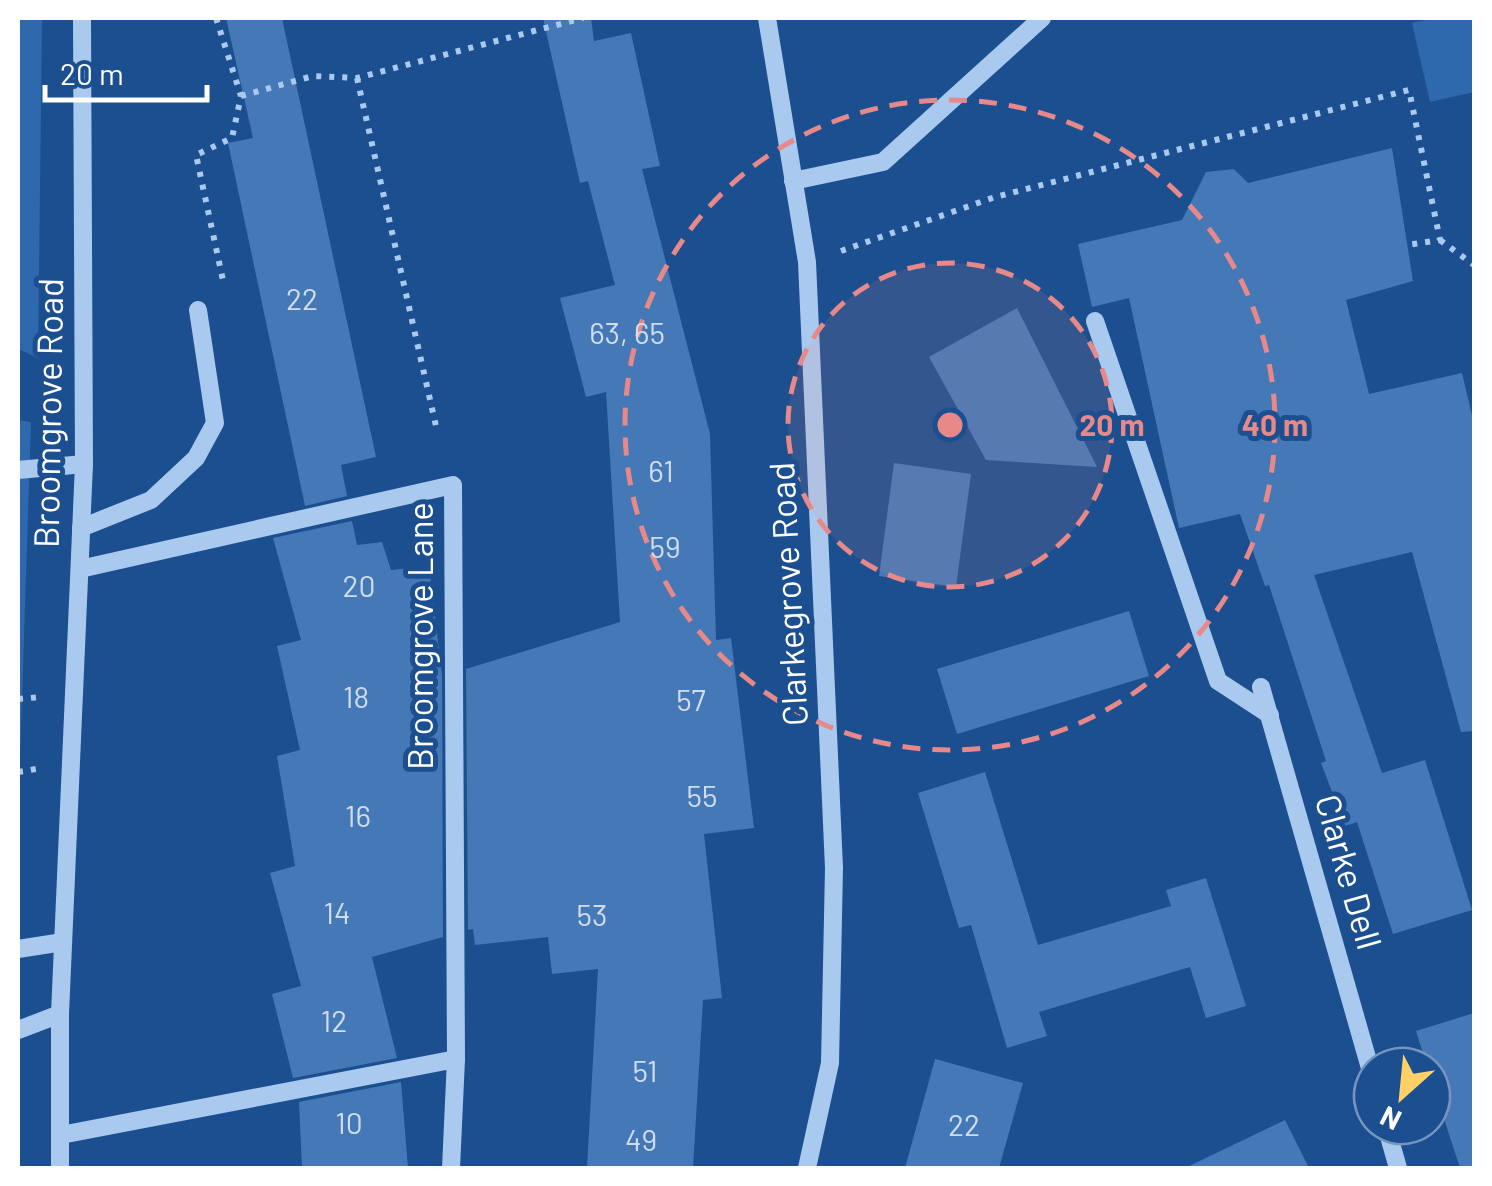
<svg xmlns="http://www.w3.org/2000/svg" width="1492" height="1186" font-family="Barlow,sans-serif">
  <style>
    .green { fill: #2e69ad }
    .building { fill: #4478b7 }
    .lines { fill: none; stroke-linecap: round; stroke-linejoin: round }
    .path { stroke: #a9c9ee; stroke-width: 6; stroke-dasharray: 5 8; stroke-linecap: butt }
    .minor { stroke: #a9c9ee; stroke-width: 18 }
    .ring { fill: none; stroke: #e88989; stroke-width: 5; stroke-dasharray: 18 12 }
    .labels { text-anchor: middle; stroke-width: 10; stroke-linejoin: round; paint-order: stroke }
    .number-label { font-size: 30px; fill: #d0dded }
    .street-label { font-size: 35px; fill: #fff; stroke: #1b4f8f }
    .centre { fill: #e88989; stroke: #1b4f8f; stroke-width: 5 }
    .ring-label { font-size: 30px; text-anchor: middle; font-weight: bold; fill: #e88989; stroke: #1b4f8f; stroke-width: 10; stroke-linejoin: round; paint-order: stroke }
  </style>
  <rect width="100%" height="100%" fill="#1b4f8f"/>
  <g class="green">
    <path d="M 18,18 L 42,18 L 38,358 L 18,349 Z"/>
    <path d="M 1434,18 L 1474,18 L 1474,92 L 1430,102 L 1412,23 Z"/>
    <path d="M 18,420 L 31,422 L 18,821 Z"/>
  </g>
  <g class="building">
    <path d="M 226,18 L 282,18 L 376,457 L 341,465 L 347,496 L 305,506 L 228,143 L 253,138 Z"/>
    <path d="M 543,18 L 591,18 L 594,41 L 631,33 L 660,166 L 642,169 L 710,434 L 716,640 L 731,638 L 754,828 L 704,834 L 722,998 L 703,1000 L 693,1168 L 587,1168 L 598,969 L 552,974 L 548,937 L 475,945 L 473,929 L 468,930 L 466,669 L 620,622 L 606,392 L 586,397 L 560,298 L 615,285 L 588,181 L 580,183 Z"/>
    <path d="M 1392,148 L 1413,281 L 1346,300 L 1369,394 L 1462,373 L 1474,424 L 1474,731 L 1461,732 L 1412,552 L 1314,575 L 1382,773 L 1425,760 L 1472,910 L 1393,934 L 1357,822 L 1345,826 L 1321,763 L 1326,761 L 1269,585 L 1265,586 L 1240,514 L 1179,528 L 1129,298 L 1092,307 L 1078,244 L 1182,220 L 1206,172 L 1234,169 L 1248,183 Z"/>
    <path d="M 1017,308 L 1097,467 L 986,460 L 929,357 Z"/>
    <path d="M 894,463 L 971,474 L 956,587 L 879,576 Z"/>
    <path d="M 352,521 L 357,545 L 382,542 L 391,570 L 429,566 L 442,676 L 443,937 L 372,957 L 397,1058 L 293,1078 L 272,994 L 301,986 L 270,873 L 295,866 L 277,756 L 300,750 L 277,646 L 301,640 L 273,538 Z"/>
    <path d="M 1129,611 L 1149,676 L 957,734 L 937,669 Z"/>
    <path d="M 985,772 L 1038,945 L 1171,906 L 1166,890 L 1206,878 L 1246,1006 L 1206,1018 L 1190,967 L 1039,1012 L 1047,1036 L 1007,1048 L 971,925 L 959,928 L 918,793 Z"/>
    <path d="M 1474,1013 L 1474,1168 L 1460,1168 L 1432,1082 L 1432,1066 L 1427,1066 L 1416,1031 Z"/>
    <path d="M 935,1059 L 1023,1083 L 999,1168 L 905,1168 Z"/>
    <path d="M 401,1082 L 408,1168 L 302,1168 L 299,1102 Z"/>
    <path d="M 1285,1120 L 1309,1168 L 1185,1168 Z"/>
  </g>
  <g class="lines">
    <g class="path">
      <path d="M 216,18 L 241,96 L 232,138 L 196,155 L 224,285"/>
      <path d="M 357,78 L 436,426"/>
      <path d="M 241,96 L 313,76 L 357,78 L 583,18"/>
      <path d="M 1440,240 L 1474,265"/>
      <path d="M 841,251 L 995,197 L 1409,90 L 1440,240 L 1407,245"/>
      <path d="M 18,699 L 41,697"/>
      <path d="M 18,772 L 36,769"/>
    </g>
    <g class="minor">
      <path d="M 767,18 L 807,262 L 834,868 L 830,1063 L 807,1168"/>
      <path d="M 793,181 L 883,162 L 1042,18"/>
      <path d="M 1095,321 L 1218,681 L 1270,715"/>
      <path d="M 18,470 L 84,464"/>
      <path d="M 81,528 L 151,500 L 196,458 L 215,423 L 198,310"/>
      <path d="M 80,569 L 453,485 L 456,1059 L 451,1168"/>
      <path d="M 1261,687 L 1372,1075"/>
      <path d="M 18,949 L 63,942"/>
      <path d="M 18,1030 L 60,1014"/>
      <path d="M 1386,1126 L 1398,1168"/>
      <path d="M 61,1135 L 456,1059"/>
      <path d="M 60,1168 L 60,1014 L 84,464 L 82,18"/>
    </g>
  </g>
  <circle cx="950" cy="425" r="162" fill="#e88989" fill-opacity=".12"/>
  <g class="ring">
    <circle cx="950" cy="425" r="162"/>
    <circle cx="950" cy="425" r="325"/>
  </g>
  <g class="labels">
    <g class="number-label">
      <text x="302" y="310">22</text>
      <text x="627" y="344">63, 65</text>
      <text x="661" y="482">61</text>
      <text x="665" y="558">59</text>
      <text x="359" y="597">20</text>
      <text x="356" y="708">18</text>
      <text x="691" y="711">57</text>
      <text x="702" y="807">55</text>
      <text x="358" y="827">16</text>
      <text x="337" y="924">14</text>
      <text x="592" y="926">53</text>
      <text x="334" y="1032">12</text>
      <text x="645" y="1082">51</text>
      <text x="349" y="1134">10</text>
      <text x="964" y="1136">22</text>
      <text x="641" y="1151">49</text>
    </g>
    <g class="street-label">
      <text transform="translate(49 413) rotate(-89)" y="12">Broomgrove Road</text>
      <text transform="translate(789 594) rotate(-93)" y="12">Clarkegrove Road</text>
      <text transform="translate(421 636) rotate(-90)" y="12">Broomgrove Lane</text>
      <text transform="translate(1348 872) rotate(74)" y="12">Clarke Dell</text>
    </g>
  </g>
  <circle cx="950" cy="425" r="15" class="centre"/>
  <g class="ring-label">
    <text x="1112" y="436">20 m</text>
    <text x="1275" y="436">40 m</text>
  </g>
  <rect width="1492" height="1186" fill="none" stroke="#ffffff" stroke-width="40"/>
  <g transform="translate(1402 1096) rotate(207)"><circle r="48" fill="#1b4f8f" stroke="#7695bc" stroke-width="2.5"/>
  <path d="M0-8L18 38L0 25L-18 38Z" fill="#ffd166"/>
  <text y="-15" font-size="28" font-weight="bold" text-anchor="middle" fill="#ffffff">N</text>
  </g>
  <path d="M45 85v15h162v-15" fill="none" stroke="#ffffff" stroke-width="5"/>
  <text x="60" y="85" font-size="30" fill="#ffffff" stroke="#1b4f8f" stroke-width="8" paint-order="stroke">20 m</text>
</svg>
